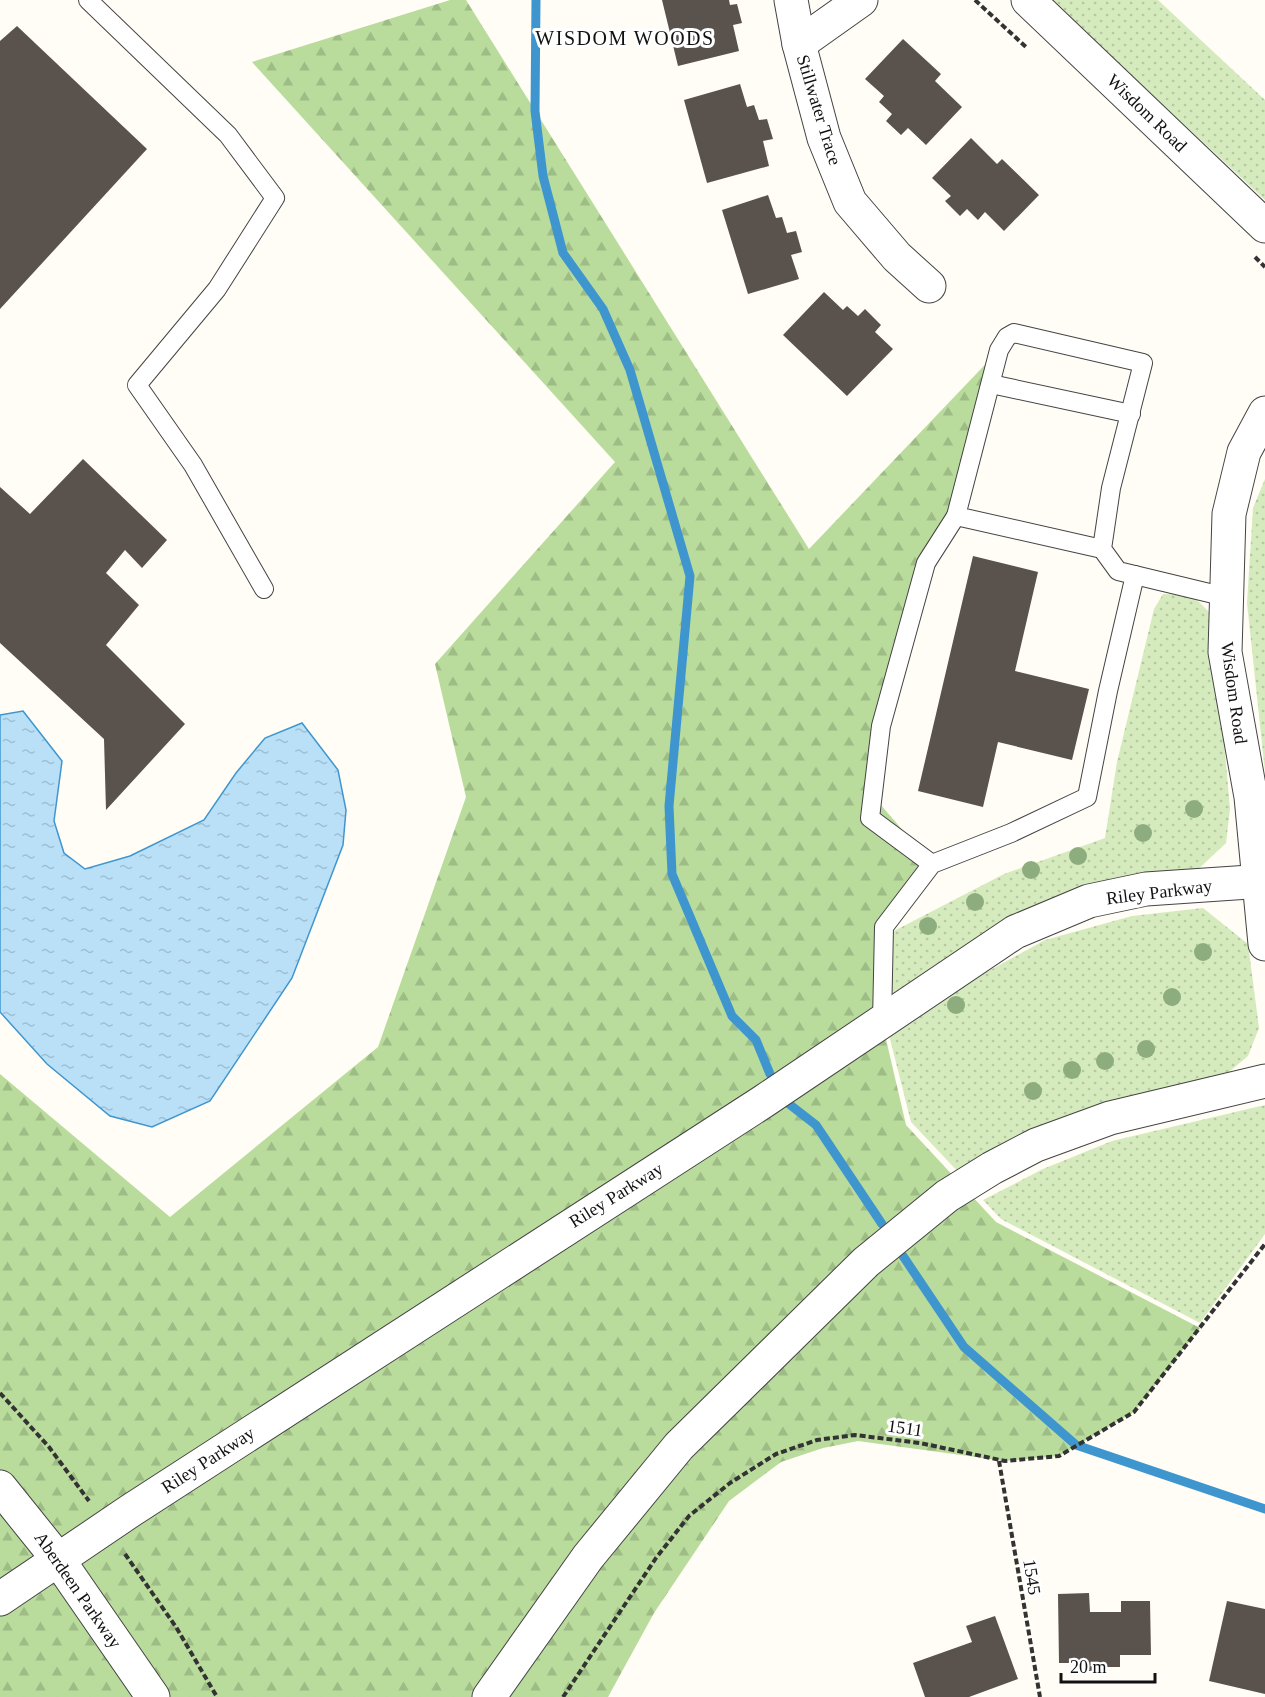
<svg xmlns="http://www.w3.org/2000/svg" width="1265" height="1697" font-family="'Times New Roman',serif">
  <style>
    .grass { fill: url(#grass-dots) }
    .forest { fill: url(#forest-firs) }
    .water { fill: url(#water-ripples); stroke: #3f96cf; stroke-width: 1.5 }
    .lines { fill: none; stroke-linecap: round; stroke-linejoin: round }
    .stream { stroke: #3f96cf; stroke-width: 9 }
    .building { fill: #5a524d }
    .service-casing { stroke: #444; stroke-width: 20 }
    .minor-casing { stroke: #444; stroke-width: 35 }
    .tertiary-casing { stroke: #444; stroke-width: 35 }
    .path { stroke: #333; stroke-width: 4; stroke-dasharray: 6 3; stroke-linecap: butt }
    .service { stroke: #fff; stroke-width: 18 }
    .minor { stroke: #fff; stroke-width: 33 }
    .tertiary { stroke: #fff; stroke-width: 33 }
    .tree { fill: #8dad7f }
    .labels { text-anchor: middle; stroke-width: 6; stroke-linejoin: round; paint-order: stroke }
    .street-label { font-size: 18px; fill: #111; stroke: #fff }
    .neighbourhood-label { font-size: 20px; letter-spacing: 1.5px; fill: #111; stroke: #fff }
  </style>
  <defs>
    <pattern id="grass-dots" width="8" height="8" patternUnits="userSpaceOnUse" patternTransform="scale(1.5)"><rect width="8" height="8" fill="#d5ebbd"/><path d="M2 2h.1M6 6h.1" fill="none" stroke="#b6c8a1" stroke-width="1.8" stroke-linecap="round"/></pattern>
    <pattern id="forest-firs" width="22" height="20" patternUnits="userSpaceOnUse" patternTransform="scale(1.5)"><rect width="22" height="20" fill="#b9dc9c"/><path d="M5 1l3.5 6h-7zM16 11l3.5 6h-7z" fill="#9ebc85"/></pattern>
    <pattern id="water-ripples" width="26" height="14" patternUnits="userSpaceOnUse" patternTransform="scale(1.5)"><rect width="26" height="14" fill="#b9e0f7"/><path d="M2 4q2-2 4 0t4 0M15 11q2-2 4 0t4 0" fill="none" stroke="#9ebfd3"/></pattern>
  </defs>
  <rect width="100%" height="100%" fill="#fffdf5"/>
  <g class="grass">
    <path d="M 1051,0 L 1158,0 L 1265,100 L 1265,200 Z"/>
    <path d="M 1265,479 L 1265,772 L 1247,603 L 1253,508 Z"/>
    <path d="M 1163,594 L 1192,595 L 1213,616 L 1230,809 L 1226,843 L 1192,875 L 1054,900 L 891,1004 L 892,932 L 1004,874 L 1105,838 L 1117,762 L 1154,609 Z"/>
    <path d="M 1203,908 L 1248,944 L 1259,1028 L 1248,1056 L 1217,1082 L 962,1176 L 911,1122 L 887,1027 L 1045,940 L 1132,916 Z"/>
    <path d="M 1265,1105 L 1265,1234 L 1200,1323 L 1001,1219 L 983,1200 L 1043,1169 L 1112,1141 Z"/>
  </g>
  <path class="forest" d="M 450,0 L 466,0 L 809,549 L 999,350 L 956,516 L 905,636 L 873,796 L 932,864 L 884,927 L 882,1022 L 906,1125 L 996,1222 L 1200,1328 L 1134,1412 L 1059,1456 L 1005,1461 L 858,1441 L 823,1448 L 781,1462 L 729,1501 L 654,1613 L 608,1697 L 0,1697 L 0,1074 L 170,1217 L 378,1047 L 466,797 L 435,664 L 615,462 L 252,62 Z"/>
  <path class="water" d="M 23,711 L 62,761 L 54,821 L 64,853 L 85,869 L 130,856 L 204,820 L 236,773 L 265,738 L 302,723 L 338,770 L 346,810 L 343,845 L 292,978 L 210,1101 L 152,1127 L 110,1116 L 47,1064 L 0,1012 L 0,715 Z"/>
  <g class="lines">
    <g class="stream">
      <path d="M 536,0 L 535,111 L 543,176 L 563,253 L 603,309 L 630,370 L 690,576 L 669,806 L 672,874 L 732,1016 L 756,1040 L 770,1074"/>
      <path d="M 780,1097 L 816,1125 L 882,1224"/>
      <path d="M 903,1256 L 964,1347 L 1076,1445 L 1265,1509"/>
    </g>
  </g>
  <g class="building">
    <path d="M 662,0 L 729,0 L 730,5 L 737,4 L 742,23 L 733,25 L 739,51 L 678,66 Z"/>
    <path d="M 17,26 L 147,149 L 0,309 L 0,41 Z"/>
    <path d="M 903,39 L 941,74 L 935,81 L 962,107 L 926,145 L 908,128 L 901,135 L 886,121 L 892,114 L 879,102 L 884,96 L 865,79 Z"/>
    <path d="M 740,84 L 747,107 L 754,105 L 759,120 L 767,119 L 773,139 L 763,141 L 769,166 L 707,183 L 684,100 Z"/>
    <path d="M 971,138 L 997,164 L 1002,159 L 1039,195 L 1004,231 L 985,212 L 978,220 L 967,209 L 960,216 L 945,201 L 951,196 L 932,178 Z"/>
    <path d="M 768,195 L 776,218 L 782,217 L 787,233 L 796,231 L 802,252 L 791,255 L 799,279 L 748,294 L 722,210 Z"/>
    <path d="M 824,292 L 843,310 L 847,306 L 858,316 L 865,309 L 881,325 L 875,332 L 893,349 L 847,396 L 783,335 Z"/>
    <path d="M 83,459 L 167,540 L 142,568 L 125,550 L 106,573 L 139,605 L 106,645 L 185,724 L 106,810 L 104,739 L 0,643 L 0,487 L 30,514 Z"/>
    <path d="M 973,556 L 1038,572 L 1015,671 L 1089,689 L 1072,760 L 998,742 L 983,807 L 918,791 Z"/>
    <path d="M 1089,1593 L 1090,1612 L 1121,1612 L 1121,1601 L 1150,1601 L 1151,1655 L 1120,1655 L 1120,1667 L 1098,1667 L 1098,1671 L 1081,1671 L 1080,1663 L 1059,1663 L 1058,1594 Z"/>
    <path d="M 1227,1601 L 1265,1609 L 1265,1694 L 1209,1681 Z"/>
    <path d="M 995,1616 L 1018,1679 L 969,1697 L 925,1697 L 913,1663 L 972,1642 L 966,1626 Z"/>
  </g>
  <g class="lines">
    <defs>
      <g id="service">
        <path d="M 88,0 L 228,135 L 275,198 L 217,289 L 137,385 L 193,465 L 264,589"/>
        <path d="M 991,384 L 1131,414"/>
        <path d="M 1102,549 L 956,516 L 999,350 L 1007,337 L 1014,333 L 1143,363 L 1111,488 L 1102,549 L 1118,571 L 1226,597"/>
        <path d="M 932,864 L 870,818 L 881,726 L 926,563 L 956,516"/>
        <path d="M 882,1022 L 884,927 L 932,864 L 1011,833 L 1087,797 L 1108,691 L 1135,575"/>
      </g>
      <g id="minor">
        <path d="M 791,0 L 799,44 L 824,138 L 850,202 L 897,257 L 929,286"/>
        <path d="M 1028,0 L 1265,226"/>
        <path d="M 799,44 L 861,0"/>
        <path d="M 1265,413 L 1244,452 L 1229,514 L 1225,652 L 1251,797 L 1265,944"/>
      </g>
      <g id="tertiary">
        <path d="M 0,1487 L 57,1558 L 153,1697"/>
        <path d="M 0,1599 L 130,1511 L 764,1101 L 1015,932 L 1089,901 L 1146,889 L 1265,881"/>
        <path d="M 489,1697 L 588,1557 L 679,1446 L 866,1262 L 947,1196 L 992,1168 L 1036,1145 L 1110,1118 L 1265,1081"/>
      </g>
    </defs>
    <use href="#service" class="service-casing"/>
    <use href="#minor" class="minor-casing"/>
    <use href="#tertiary" class="tertiary-casing"/>
    <g class="path">
      <path d="M 975,0 L 1026,47"/>
      <path d="M 1255,257 L 1265,267"/>
      <path d="M 0,1393 L 49,1447 L 89,1501"/>
      <path d="M 999,1461 L 1040,1697"/>
      <path d="M 125,1554 L 176,1627 L 217,1697"/>
      <path d="M 563,1697 L 656,1558 L 689,1516 L 730,1483 L 776,1454 L 817,1440 L 855,1435 L 920,1443 L 1005,1461 L 1059,1456 L 1134,1412 L 1265,1244"/>
    </g>
    <use href="#service" class="service"/>
    <use href="#minor" class="minor"/>
    <use href="#tertiary" class="tertiary"/>
  </g>
  <g class="tree">
    <circle cx="1194" cy="809" r="9"/>
    <circle cx="1143" cy="833" r="9"/>
    <circle cx="1078" cy="856" r="9"/>
    <circle cx="1031" cy="870" r="9"/>
    <circle cx="975" cy="902" r="9"/>
    <circle cx="928" cy="926" r="9"/>
    <circle cx="1203" cy="952" r="9"/>
    <circle cx="1172" cy="997" r="9"/>
    <circle cx="956" cy="1005" r="9"/>
    <circle cx="1146" cy="1049" r="9"/>
    <circle cx="1105" cy="1061" r="9"/>
    <circle cx="1072" cy="1070" r="9"/>
    <circle cx="1033" cy="1091" r="9"/>
  </g>
  <g class="labels">
    <g class="street-label">
      <text transform="translate(819 110) rotate(73)" y="6">Stillwater Trace</text>
      <text transform="translate(1147 113) rotate(44)" y="6">Wisdom Road</text>
      <text transform="translate(1234 693) rotate(82)" y="6">Wisdom Road</text>
      <text transform="translate(1159 892) rotate(-7)" y="6">Riley Parkway</text>
      <text transform="translate(616 1195) rotate(-32)" y="6">Riley Parkway</text>
      <text transform="translate(905 1428) rotate(8)" y="6">1511</text>
      <text transform="translate(208 1460) rotate(-33)" y="6">Riley Parkway</text>
      <text transform="translate(1032 1577) rotate(81)" y="6">1545</text>
      <text transform="translate(78 1590) rotate(55)" y="6">Aberdeen Parkway</text>
    </g>
    <g class="neighbourhood-label">
      <text x="625" y="45">WISDOM WOODS</text>
    </g>
  </g>
  <path d="M1061 1673v9h94v-9" fill="none" stroke="#111111" stroke-width="3"/>
  <text x="1070" y="1673" font-size="18" fill="#111111" stroke="#ffffff" stroke-width="4.5" paint-order="stroke">20 m</text>
</svg>
